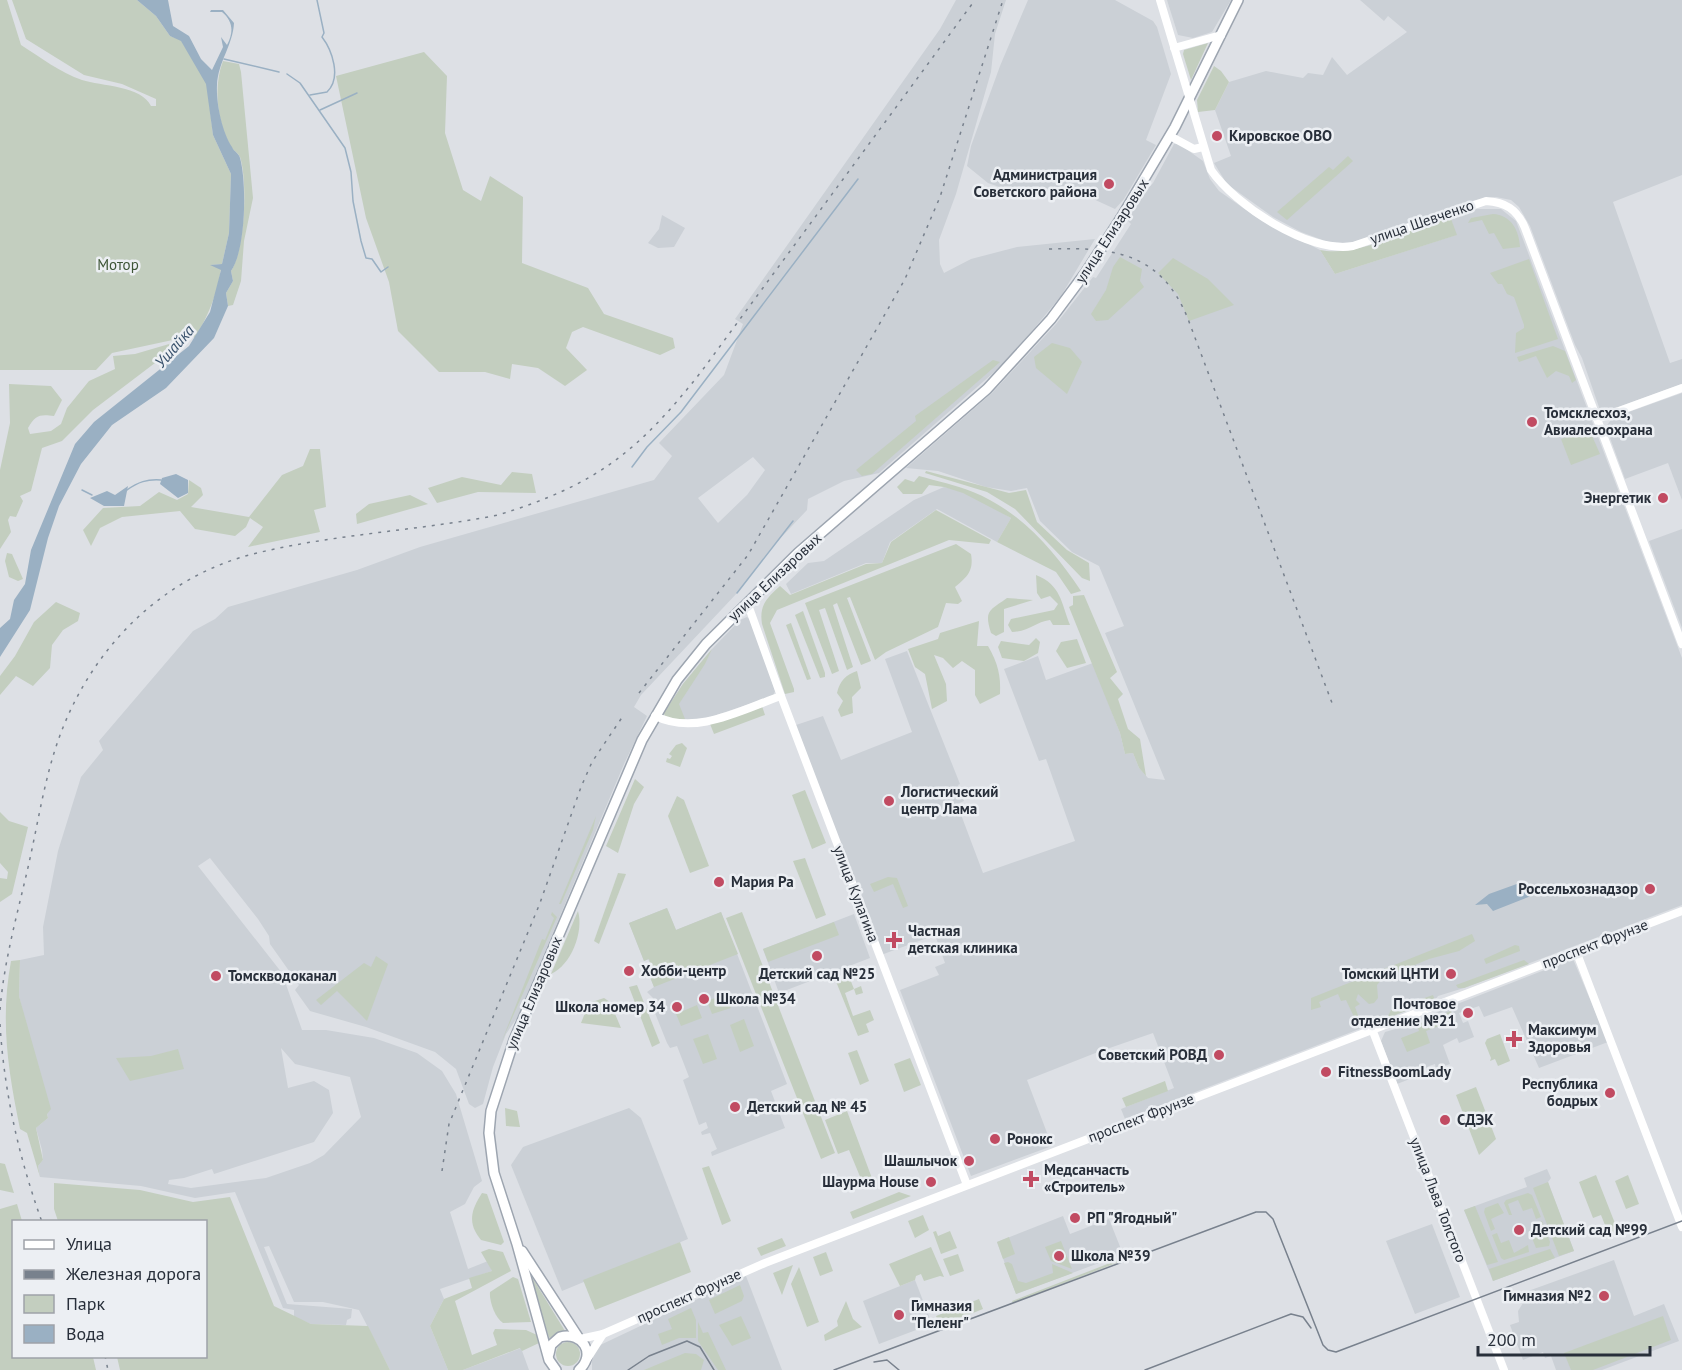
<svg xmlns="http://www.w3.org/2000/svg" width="1682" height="1370" font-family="'PT Sans',sans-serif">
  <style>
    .built { fill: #cbd0d6; fill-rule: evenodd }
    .green { fill: #c3cebf }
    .water { fill: #9ab0c3 }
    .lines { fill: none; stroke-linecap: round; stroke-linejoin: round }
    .stream { stroke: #9ab0c3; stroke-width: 1.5 }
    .primary-casing { stroke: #9da5b0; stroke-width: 12 }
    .secondary { stroke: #fff; stroke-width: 8 }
    .primary { stroke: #fff; stroke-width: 9 }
    .tram { stroke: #78818d; stroke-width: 1.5 }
    .rail { stroke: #78818d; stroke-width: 1.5; stroke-dasharray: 3 6; stroke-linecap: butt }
    .primary-bridge-casing { stroke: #9da5b0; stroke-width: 12; stroke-linecap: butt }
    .primary-bridge { stroke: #fff; stroke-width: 9 }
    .poi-dot { fill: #c14b62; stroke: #eceff3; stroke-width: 2 }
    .labels { text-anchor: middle; stroke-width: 5; stroke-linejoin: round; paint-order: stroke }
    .poi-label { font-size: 15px; font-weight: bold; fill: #282f3a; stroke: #eceff3; text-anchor: start }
    .street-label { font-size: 15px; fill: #282f3a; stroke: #eceff3 }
    .park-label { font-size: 15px; fill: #3d5536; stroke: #eceff3 }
    .water-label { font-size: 16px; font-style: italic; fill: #364f6a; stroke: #eceff3 }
  </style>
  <rect width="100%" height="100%" fill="#dde0e5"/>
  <g class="built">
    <path d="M 956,0 L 1006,0 L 995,34 L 991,72 L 956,194 L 939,240 L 940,264 L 944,273 L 971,259 L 1017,247 L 1095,239 L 1061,296 L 1008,360 L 879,473 L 844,481 L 808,499 L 807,510 L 774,545 L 738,592 L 641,695 L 634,707 L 647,716 L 624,764 L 517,1018 L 506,1034 L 493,1067 L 483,1104 L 475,1108 L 469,1104 L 456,1069 L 435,1052 L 366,1027 L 310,1011 L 295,990 L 299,985 L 270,944 L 269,936 L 258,919 L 210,858 L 198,866 L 282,973 L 302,1030 L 326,1030 L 374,1038 L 417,1053 L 442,1071 L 456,1094 L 482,1181 L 474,1187 L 465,1204 L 450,1212 L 468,1269 L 488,1261 L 492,1271 L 440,1289 L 444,1299 L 430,1326 L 448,1370 L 390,1370 L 359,1310 L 323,1302 L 294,1302 L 269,1246 L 264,1247 L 287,1304 L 352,1309 L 351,1318 L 347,1320 L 346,1325 L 311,1324 L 294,1317 L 294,1310 L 283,1308 L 235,1192 L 195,1198 L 141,1186 L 40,1177 L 38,1166 L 43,1160 L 42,1150 L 36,1128 L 48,1118 L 19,996 L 20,960 L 44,955 L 43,927 L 58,851 L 81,777 L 103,750 L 99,741 L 193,631 L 215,619 L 228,607 L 357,570 L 420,547 L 654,480 L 672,456 L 659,443 L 724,375 L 743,324 L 735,319 L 940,29 ZM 753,457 L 765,470 L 747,495 L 718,523 L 698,498 ZM 281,1048 L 295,1064 L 350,1077 L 361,1117 L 324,1155 L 310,1163 L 266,1178 L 191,1188 L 168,1184 L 169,1180 L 184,1178 L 212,1169 L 214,1174 L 314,1142 L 333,1113 L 329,1090 L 314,1081 L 288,1088 Z"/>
    <path d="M 1028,0 L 1115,0 L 1153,21 L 1157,27 L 1171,74 L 1146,140 L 1156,145 L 1124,199 L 1115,209 L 1065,186 L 1026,192 L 1008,190 L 988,183 L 967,166 L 971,146 L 1000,66 Z"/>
    <path d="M 1167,0 L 1231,0 L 1212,32 L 1193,38 L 1178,35 Z"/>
    <path d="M 1360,0 L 1682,0 L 1682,175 L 1613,202 L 1670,363 L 1682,359 L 1682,384 L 1607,411 L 1600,410 L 1582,358 L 1575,345 L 1530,226 L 1519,207 L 1511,200 L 1496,197 L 1475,200 L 1351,243 L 1328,242 L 1301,232 L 1273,217 L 1227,184 L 1214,163 L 1231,156 L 1215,110 L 1229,82 L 1266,71 L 1303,78 L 1308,73 L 1323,75 L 1332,57 L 1347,75 L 1407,32 L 1388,16 L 1384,21 Z"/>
    <path d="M 1174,144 L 1179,144 L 1203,161 L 1210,179 L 1219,191 L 1256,217 L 1320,250 L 1335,274 L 1456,235 L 1450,216 L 1475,209 L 1501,209 L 1516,221 L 1682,658 L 1682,905 L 1464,988 L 1438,996 L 1435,1000 L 1125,1119 L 1121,1109 L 1174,1088 L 1153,1033 L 1098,1052 L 1027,1080 L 1052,1146 L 971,1176 L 900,990 L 939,975 L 935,967 L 945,963 L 935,935 L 881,955 L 793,726 L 823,716 L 841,760 L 912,732 L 885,659 L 907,651 L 960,784 L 958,785 L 964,801 L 957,804 L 983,873 L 1075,841 L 1046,759 L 1039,761 L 1004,669 L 1038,656 L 1046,680 L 1093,663 L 1120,733 L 1125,754 L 1133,753 L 1139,768 L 1148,778 L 1165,780 L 1105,633 L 1124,626 L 1099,566 L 1072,552 L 1040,521 L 1027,488 L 1011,491 L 986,487 L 938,471 L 906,468 L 992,393 L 1056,324 L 1093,277 L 1096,278 L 1131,224 L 1128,221 L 1139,198 L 1153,183 Z"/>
    <path d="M 662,215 L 685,228 L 674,247 L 658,248 L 648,243 L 659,229 Z"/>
    <path d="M 1682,393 L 1682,500 L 1668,463 L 1625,479 L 1606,427 L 1612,418 Z"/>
    <path d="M 944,487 L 967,492 L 1011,518 L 997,542 L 937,509 L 890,542 L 882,563 L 866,563 L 791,594 L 786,584 L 808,563 L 824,561 L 914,500 Z"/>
    <path d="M 1682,529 L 1682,628 L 1649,541 Z"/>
    <path d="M 747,617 L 752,621 L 775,691 L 773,696 L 702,720 L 683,723 L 664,713 L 683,684 L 712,649 L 740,620 Z"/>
    <path d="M 667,908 L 676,930 L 721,912 L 787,1084 L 771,1091 L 785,1128 L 712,1156 L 711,1152 L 717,1149 L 710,1133 L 702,1135 L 701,1132 L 708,1128 L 706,1122 L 699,1125 L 683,1080 L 689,1077 L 677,1046 L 670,1048 L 667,1043 L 651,1003 L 653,998 L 647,992 L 654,987 L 646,967 L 651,965 L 648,959 L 644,961 L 629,923 Z"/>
    <path d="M 854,914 L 870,958 L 779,993 L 763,949 Z"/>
    <path d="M 1573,959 L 1608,1042 L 1539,1068 L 1512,1007 L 1484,1017 L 1479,1006 L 1459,1013 L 1463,1023 L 1468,1021 L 1474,1037 L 1459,1043 L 1457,1038 L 1443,1045 L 1450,1064 L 1436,1069 L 1435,1064 L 1429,1066 L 1419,1072 L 1420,1075 L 1397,1084 L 1381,1041 L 1385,1032 L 1416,1023 L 1421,1018 Z"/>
    <path d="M 629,1108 L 641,1118 L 688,1239 L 562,1291 L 511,1165 L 523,1147 Z"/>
    <path d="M 1547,1169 L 1551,1178 L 1548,1182 L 1574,1251 L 1493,1281 L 1464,1210 L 1527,1187 L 1524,1178 Z"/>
    <path d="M 1063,1216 L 1070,1234 L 1109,1219 L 1123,1254 L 1016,1294 L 997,1242 Z"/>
    <path d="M 1432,1224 L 1460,1297 L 1415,1314 L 1386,1241 Z"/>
    <path d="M 1614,1260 L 1634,1316 L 1664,1304 L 1679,1341 L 1602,1370 L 1556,1370 L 1551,1356 L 1545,1358 L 1543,1352 L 1523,1360 L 1510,1325 L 1519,1322 L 1518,1311 L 1523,1303 L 1520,1294 Z"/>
    <path d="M 746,1276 L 782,1370 L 592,1370 L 592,1357 L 596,1347 Z"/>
    <path d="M 915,1280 L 932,1324 L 879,1344 L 863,1301 Z"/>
    <path d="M 521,1348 L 529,1370 L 463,1370 Z"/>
  </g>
  <g class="green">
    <path d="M 0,0 L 7,0 L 21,45 C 40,57 61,73 82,80 C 101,86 142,86 151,106 L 156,106 L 156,99 L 122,84 L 84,75 L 26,39 L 12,0 L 137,0 L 156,16 L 170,36 L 181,40 L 207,84 L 213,135 L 231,174 L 229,233 L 222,264 L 211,265 L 221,269 C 217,295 208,316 195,338 L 185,332 L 182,338 L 112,353 L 96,370 L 0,370 Z"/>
    <path d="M 1208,43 L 1191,80 L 1183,54 L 1184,50 Z"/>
    <path d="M 424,52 L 447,76 L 445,133 L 463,190 L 481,201 L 490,176 L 523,197 L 522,263 L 588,288 L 604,314 L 673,338 L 675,348 L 660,355 L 583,327 L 572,332 L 566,348 L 587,370 L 565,386 L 538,368 L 512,364 L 510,379 L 485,372 L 439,372 L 398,331 L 389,282 L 366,218 L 336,76 Z"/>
    <path d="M 223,61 L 239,64 L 241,72 L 253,198 L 244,241 L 241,281 L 233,305 L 228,306 L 226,293 L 233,281 L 231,271 C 245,250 248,181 240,157 C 238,153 234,151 231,147 C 217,122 213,87 223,61 Z"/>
    <path d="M 1214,66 L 1221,71 L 1229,82 L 1215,110 L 1198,112 L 1197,100 Z"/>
    <path d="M 1348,156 L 1353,161 L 1287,220 L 1277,212 L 1329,167 L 1333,170 Z"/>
    <path d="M 1493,214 C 1511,215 1519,230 1520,247 L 1503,249 L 1494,233 L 1489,234 L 1482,220 L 1468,223 L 1471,218 Z"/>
    <path d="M 1450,216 L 1457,235 L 1335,274 L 1320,250 C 1357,258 1414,228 1450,216 Z"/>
    <path d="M 1120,257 L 1142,269 L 1140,281 L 1144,287 L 1108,320 L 1096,321 L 1091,314 L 1106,290 L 1113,267 Z"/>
    <path d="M 1173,258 L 1208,279 L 1234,305 L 1189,321 L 1178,294 L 1158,273 Z"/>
    <path d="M 1529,259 L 1558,339 L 1515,353 L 1516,333 L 1524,328 L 1524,325 L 1514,297 L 1507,294 L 1502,284 L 1498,284 L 1490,273 Z"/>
    <path d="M 176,342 L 180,344 L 93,410 L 62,441 L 42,448 L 31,491 L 20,496 L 23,501 L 16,517 L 10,516 L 8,520 L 11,532 L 0,549 L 0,470 L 10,423 L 9,384 L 51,386 L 62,400 L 54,416 C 40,414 35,415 28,428 L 30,434 L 51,431 L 61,424 L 67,408 L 89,381 L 115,369 L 113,356 L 135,354 Z"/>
    <path d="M 1052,343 L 1070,348 L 1082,362 L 1067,394 L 1036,368 L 1034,357 Z"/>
    <path d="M 1553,346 L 1565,351 L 1576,380 L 1572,383 L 1569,376 L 1556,371 L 1547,378 L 1536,356 L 1519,362 L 1517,357 Z"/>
    <path d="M 993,360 L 1000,362 L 872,474 L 862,476 L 856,470 L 916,421 L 915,416 Z"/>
    <path d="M 1589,429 L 1600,454 L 1571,465 L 1561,439 Z"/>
    <path d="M 310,449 L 320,449 L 326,507 L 314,510 L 320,532 L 248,547 L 263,527 L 250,518 L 246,527 L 235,536 L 195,529 L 180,511 L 122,517 L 100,528 L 91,546 L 83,530 L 103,508 L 140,506 L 159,492 L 177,500 L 188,494 L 189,480 L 201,488 L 203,495 L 191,507 L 249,517 L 282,475 L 303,466 Z"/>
    <path d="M 926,471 L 1009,493 L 1026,490 L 1037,522 L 1067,550 L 1089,563 L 1090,581 L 1082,578 L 1015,509 L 987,492 L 925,473 Z"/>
    <path d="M 512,472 L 532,474 L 536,493 L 478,492 L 437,503 L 428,488 L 462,477 L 501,485 Z"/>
    <path d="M 919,476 C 937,481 956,485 973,492 C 1020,511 1053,549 1081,591 L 1071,594 L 1056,572 L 997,542 L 1011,518 L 963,493 L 944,487 L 929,485 L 922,494 L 903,494 L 897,487 L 905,479 L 914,482 Z"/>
    <path d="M 410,495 L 428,504 L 357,524 L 356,514 L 369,504 Z"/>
    <path d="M 936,510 L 991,540 L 989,544 L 949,540 L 777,610 L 770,623 L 794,689 L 794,692 L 785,694 L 762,624 C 759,605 767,598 780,586 L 790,595 L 866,564 L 882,563 L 891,542 Z"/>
    <path d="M 956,544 L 971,554 C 974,571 967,577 955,587 L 962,601 L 958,604 L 946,603 L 938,627 L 886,652 L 875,660 L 850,597 L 847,598 L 871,661 L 861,665 L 837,603 L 833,605 L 853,667 L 847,670 L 825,608 L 819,610 L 839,671 L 832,674 L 805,603 Z"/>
    <path d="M 7,553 L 12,554 L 23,579 L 18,581 L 9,577 L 5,561 Z"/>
    <path d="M 1036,575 C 1061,585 1061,602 1070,625 L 1053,625 L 1050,620 C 1035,622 1031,631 1012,632 L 1008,625 L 1011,619 L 1054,610 L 1058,604 L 1050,596 L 1041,599 L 1037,593 Z"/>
    <path d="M 1084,595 L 1117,672 L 1110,678 L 1123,694 L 1118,699 L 1128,729 L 1140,739 L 1146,776 L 1139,768 L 1133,753 L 1125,754 L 1120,733 L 1069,607 L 1073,605 L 1073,596 Z"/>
    <path d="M 1007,598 L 1033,600 L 1004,609 L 1004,632 L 996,636 L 991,633 C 984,610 989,611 1007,598 Z"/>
    <path d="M 56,602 L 80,613 L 78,621 L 63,630 L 52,645 L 50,668 L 33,686 L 16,676 L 0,695 L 0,676 L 15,656 L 34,622 Z"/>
    <path d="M 803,611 L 825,673 L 825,677 L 820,678 L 795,615 Z"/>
    <path d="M 979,621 L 977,646 L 988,646 C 998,663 1001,676 1000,694 L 980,704 L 975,695 L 975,670 L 962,661 L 953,668 L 943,658 L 934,655 L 946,684 L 947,701 L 932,709 L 925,674 L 915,667 L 908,649 L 938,639 L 940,633 Z"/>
    <path d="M 791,623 L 811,679 L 807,680 L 786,625 Z"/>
    <path d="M 1036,638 L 1040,642 L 1038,653 L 1024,661 L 1002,658 L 998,647 L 1001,641 L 1029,645 Z"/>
    <path d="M 1077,639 L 1086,663 L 1067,668 L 1056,651 L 1061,642 Z"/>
    <path d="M 712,649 L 705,664 L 679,704 L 685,719 L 683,723 L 665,717 L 664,713 L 683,684 Z"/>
    <path d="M 857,671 L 861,688 L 852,697 L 853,713 L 841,717 L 838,710 L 843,701 L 837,693 C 840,680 846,675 857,671 Z"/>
    <path d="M 762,706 L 765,715 L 714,734 L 710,724 Z"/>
    <path d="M 682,743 L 687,748 L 680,767 L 666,762 L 667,758 L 670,759 L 672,756 L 669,754 L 676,745 Z"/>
    <path d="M 635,779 L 644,787 L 634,804 L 618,853 L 606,846 Z"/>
    <path d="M 805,790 L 826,843 L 812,849 L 792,795 Z"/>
    <path d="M 677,796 L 684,800 L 709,866 L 690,873 L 668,816 Z"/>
    <path d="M 0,812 L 9,821 L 28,827 L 12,894 L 0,902 L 0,878 L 7,879 L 8,872 L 0,863 Z"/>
    <path d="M 596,816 L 593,830 L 561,904 L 559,904 Z"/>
    <path d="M 805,858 L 826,915 L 816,919 L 793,861 Z"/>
    <path d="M 618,873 L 626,874 L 599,944 L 594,941 Z"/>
    <path d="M 888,877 L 897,878 L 908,906 L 903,908 L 893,884 L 874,892 L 870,884 Z"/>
    <path d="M 667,908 L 676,930 L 721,912 L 738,954 L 654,987 L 646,967 L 651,966 L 649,959 L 644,961 L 629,923 Z"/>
    <path d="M 578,911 C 584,932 571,965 551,974 Z"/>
    <path d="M 552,912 L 557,917 L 501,1043 L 542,939 L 545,940 L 554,918 L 551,915 Z"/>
    <path d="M 742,912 L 835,1153 L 821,1159 L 726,918 Z"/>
    <path d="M 834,922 L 839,935 L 768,962 L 763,949 Z"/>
    <path d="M 1472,934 L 1475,941 L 1459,951 L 1429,959 L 1382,979 L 1377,985 L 1378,998 L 1374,1003 L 1369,1004 L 1358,994 L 1356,1000 L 1360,1004 L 1355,1007 L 1359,1018 L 1356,1021 L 1346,1000 L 1341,1001 L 1338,994 L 1319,1002 L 1321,1007 L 1311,1010 L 1311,998 Z"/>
    <path d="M 1515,945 L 1519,946 L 1520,951 L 1486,964 L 1484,959 Z"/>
    <path d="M 376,956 L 388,964 L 367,1021 L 337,991 L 321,1005 L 316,1000 L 364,963 L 371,967 Z"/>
    <path d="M 20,960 L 19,996 L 51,1109 L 47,1114 L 48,1118 L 36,1128 L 43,1160 L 38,1166 L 40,1177 L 27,1133 L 20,1129 C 8,1070 0,1021 11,961 Z"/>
    <path d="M 1524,960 L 1529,964 L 1464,988 L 1458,988 L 1456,985 Z"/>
    <path d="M 848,974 L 854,989 L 861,986 L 863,993 L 856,995 L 854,989 L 845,993 L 853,1016 L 870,1010 L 874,1020 L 866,1024 L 869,1032 L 858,1036 L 835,979 Z"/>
    <path d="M 637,985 L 660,1043 L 652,1047 L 629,987 Z"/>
    <path d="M 726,994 L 731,1008 L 712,1014 L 707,1001 Z"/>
    <path d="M 1433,995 L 1435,1000 L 1387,1018 L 1391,1010 Z"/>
    <path d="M 604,998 L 610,1002 L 621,1028 L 581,1023 L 589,1003 Z"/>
    <path d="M 697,1005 L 702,1018 L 681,1026 L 676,1014 Z"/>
    <path d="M 1451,1011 L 1455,1020 L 1426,1031 L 1430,1043 L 1407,1052 L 1401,1038 L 1419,1031 L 1417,1024 Z"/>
    <path d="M 744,1019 L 754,1046 L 740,1052 L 730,1025 Z"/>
    <path d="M 708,1034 L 717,1059 L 703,1064 L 693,1039 Z"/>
    <path d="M 1500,1034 L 1510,1061 L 1498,1066 L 1495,1059 L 1490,1061 L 1491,1058 L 1485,1043 L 1487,1039 Z"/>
    <path d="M 178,1049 L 184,1069 L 130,1081 L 116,1058 L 151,1056 Z"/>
    <path d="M 857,1050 L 869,1081 L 860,1085 L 848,1053 Z"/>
    <path d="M 910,1058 L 921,1085 L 904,1092 L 894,1064 Z"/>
    <path d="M 1165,1081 L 1168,1091 L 1126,1107 L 1122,1098 Z"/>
    <path d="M 1476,1087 L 1496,1139 L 1479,1155 L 1456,1095 Z"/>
    <path d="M 505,1108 L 517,1111 L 520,1127 L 506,1126 Z"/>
    <path d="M 847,1111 L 873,1181 L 861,1179 L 849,1150 L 838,1154 L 825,1120 Z"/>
    <path d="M 0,1163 L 5,1164 L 14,1193 L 0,1190 Z"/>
    <path d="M 709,1166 L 731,1221 L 722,1225 L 702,1168 Z"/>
    <path d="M 1596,1175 L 1618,1231 L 1609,1235 L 1601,1215 L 1593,1218 L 1579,1182 Z"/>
    <path d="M 1628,1175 L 1639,1204 L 1626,1209 L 1615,1181 Z"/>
    <path d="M 1548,1182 L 1574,1251 L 1559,1256 L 1533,1188 Z"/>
    <path d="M 54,1183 L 140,1190 L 193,1202 L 230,1197 L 274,1306 L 311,1324 L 368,1326 L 390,1370 L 120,1370 L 117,1357 L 206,1356 L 206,1222 L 58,1221 L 54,1209 Z"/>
    <path d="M 899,1192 L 911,1196 L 853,1219 L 850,1212 Z"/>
    <path d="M 482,1193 L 487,1194 L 504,1242 L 501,1245 L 481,1240 C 467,1223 471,1210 482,1193 Z"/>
    <path d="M 1528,1193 L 1532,1195 L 1541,1217 L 1536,1219 L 1532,1208 L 1523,1211 L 1518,1200 L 1508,1204 L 1512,1215 L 1509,1215 L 1504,1203 L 1506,1200 Z"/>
    <path d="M 1498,1203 L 1504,1213 L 1491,1219 L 1495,1229 L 1491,1231 L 1484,1212 L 1485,1208 Z"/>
    <path d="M 17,1204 L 22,1221 L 14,1222 L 14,1356 L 93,1357 L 96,1370 L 0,1370 L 0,1209 Z"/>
    <path d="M 1475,1206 L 1498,1262 L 1487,1265 L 1464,1210 Z"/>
    <path d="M 923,1215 L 929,1230 L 915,1238 L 908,1221 Z"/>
    <path d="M 1542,1221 L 1550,1242 L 1549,1246 L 1536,1248 L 1532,1238 L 1542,1234 L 1538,1223 Z"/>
    <path d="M 936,1231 L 938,1236 L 950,1231 L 957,1248 L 941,1254 L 933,1232 Z"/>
    <path d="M 1497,1233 L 1501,1243 L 1509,1240 L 1514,1253 L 1528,1245 L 1529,1252 L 1504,1260 L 1501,1258 L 1492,1235 Z"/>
    <path d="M 1009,1237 L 1015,1254 L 1003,1259 L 997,1242 Z"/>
    <path d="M 782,1238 L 786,1246 L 761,1256 L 757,1248 Z"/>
    <path d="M 1061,1241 L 1072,1269 L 1051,1261 L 1045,1247 Z"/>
    <path d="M 680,1242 L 691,1272 L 595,1310 L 583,1280 Z"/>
    <path d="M 931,1247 L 944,1277 L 940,1276 L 924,1281 L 921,1274 L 916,1276 L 915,1280 L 900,1286 L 889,1264 Z"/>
    <path d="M 489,1249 L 503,1252 L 511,1271 L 455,1301 L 472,1355 L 497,1345 L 493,1333 L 495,1329 L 526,1330 L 537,1335 L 539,1343 L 522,1351 L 520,1348 L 463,1370 L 448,1370 L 430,1326 L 444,1299 L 472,1288 L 469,1278 L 492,1271 L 481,1252 Z"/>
    <path d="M 1550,1249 L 1555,1258 L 1493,1281 L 1489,1269 Z"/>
    <path d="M 826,1252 L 833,1271 L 820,1276 L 813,1257 Z"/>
    <path d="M 958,1254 L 964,1271 L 950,1276 L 943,1259 Z"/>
    <path d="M 1123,1258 L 1124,1260 L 1013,1303 L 1012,1301 Z"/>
    <path d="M 1008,1262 L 1012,1264 L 1018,1281 L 1026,1283 L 1053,1273 L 1052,1264 L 1073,1273 L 1016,1294 L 1004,1263 Z"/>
    <path d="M 793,1265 L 782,1295 L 773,1273 Z"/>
    <path d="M 799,1267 L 819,1322 L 807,1327 L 791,1284 Z"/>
    <path d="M 530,1274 L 565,1331 L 549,1338 Z"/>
    <path d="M 513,1277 L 518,1279 L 531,1322 L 503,1323 C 495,1318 489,1301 490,1292 Z"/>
    <path d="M 740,1285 L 744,1296 L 742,1301 L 715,1314 L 709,1300 Z"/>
    <path d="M 979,1299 L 983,1309 L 940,1326 L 936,1316 Z"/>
    <path d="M 846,1301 L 853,1319 L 862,1327 L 825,1341 L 824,1335 L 838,1326 L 837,1321 Z"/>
    <path d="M 691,1308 L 696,1320 L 696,1338 L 679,1338 L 662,1345 L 658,1334 L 672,1329 L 668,1319 Z"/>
    <path d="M 741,1316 L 751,1338 L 732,1346 L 719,1325 Z"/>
    <path d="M 1663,1316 L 1671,1340 L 1593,1370 L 1571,1370 L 1564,1353 Z"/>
    <path d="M 698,1322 L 703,1333 L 708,1332 L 726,1370 L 718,1370 L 698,1341 Z"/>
    <circle cx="568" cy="1354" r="12"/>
    <path d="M 685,1353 L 696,1354 L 704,1360 L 701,1370 L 644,1370 Z"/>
  </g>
  <g class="water">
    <path d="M 137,0 L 168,0 L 173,26 L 189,36 L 201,59 L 212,70 L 223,47 L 221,37 L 227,45 C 234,32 233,21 222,12 L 210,12 L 211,10 L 223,10 L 234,23 C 233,45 218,62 217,85 C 216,103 222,132 232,147 C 234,152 239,153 240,158 C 247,183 246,250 231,271 L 233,281 L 226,293 L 228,306 L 214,338 L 166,388 L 112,425 L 81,464 L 59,506 L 48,538 L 30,610 L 0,657 L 0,628 L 10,619 L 14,600 L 25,584 L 31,550 L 75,444 L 94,422 L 189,346 L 210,312 L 221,270 L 210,265 L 222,264 L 229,233 L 231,174 L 213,135 L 206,84 L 181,41 L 170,36 L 156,16 Z"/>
    <path d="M 176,474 L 188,480 L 188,493 L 178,498 L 160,484 L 162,478 Z"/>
    <path d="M 128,486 L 124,506 L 104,506 L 90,498 L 107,491 L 115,495 Z"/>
    <path d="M 1525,881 L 1531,896 L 1493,911 L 1487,904 L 1475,905 L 1489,894 Z"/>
  </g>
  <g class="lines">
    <g class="stream">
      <path d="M 224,59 L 279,72"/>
      <path d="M 287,74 L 300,83 L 345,148 L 351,172 L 353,201 L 361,241 L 366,258 L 372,259 L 381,272 L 388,267"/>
      <path d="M 310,95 L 327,92 C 342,78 332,50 322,37 L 324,33 L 317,0"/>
      <path d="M 320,110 L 357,93"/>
      <path d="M 632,467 L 647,447 L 681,412 L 858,179"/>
      <path d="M 82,490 L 92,495"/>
      <path d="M 127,490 C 138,482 147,479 161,480"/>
      <path d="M 737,593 L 793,521"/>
    </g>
    <defs>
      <g id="primary">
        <path d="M 1121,218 L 1175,127 L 1238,0"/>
        <path d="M 522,1251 L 578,1337"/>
        <path d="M 549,1354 L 551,1345 L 560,1337 C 582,1331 597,1354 579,1370"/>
        <path d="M 556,1370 L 549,1360 L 517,1244 L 494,1173 L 489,1133 L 491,1111 L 514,1040 L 642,740 L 677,680 L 706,644 L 798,553 L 987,389 L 1051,319 L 1086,272"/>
      </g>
    </defs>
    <use href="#primary" class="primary-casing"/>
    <g class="secondary">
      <path d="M 1160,0 L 1211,170 C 1235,205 1309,254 1353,246 L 1486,201 C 1505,202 1517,209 1525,228 L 1682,644"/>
      <path d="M 1174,48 L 1221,35"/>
      <path d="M 1170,136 L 1194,149 L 1203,147"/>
      <path d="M 1597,419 L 1682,388"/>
      <path d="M 747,602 L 781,696 L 967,1185"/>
      <path d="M 655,716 C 696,736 741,710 781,696"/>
      <path d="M 1576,951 L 1682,1227"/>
      <path d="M 1372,1029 L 1504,1370"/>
      <path d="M 580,1339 L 603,1334 L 765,1263 L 1682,911"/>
      <path d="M 587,1359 L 603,1334"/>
    </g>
    <use href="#primary" class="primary"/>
    <g class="tram">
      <path d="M 874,1362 L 887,1360 L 899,1370"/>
      <path d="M 628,1370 L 649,1356 L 687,1341 L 700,1347 L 714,1370"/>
      <path d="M 834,1370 L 1256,1212 L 1266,1212 L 1273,1219 L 1323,1345 L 1328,1350 L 1336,1352 L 1682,1221"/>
      <path d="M 1145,1370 L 1291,1314 L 1303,1317 L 1311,1328"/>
    </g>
    <g class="rail">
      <path d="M 1049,249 C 1113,247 1161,252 1188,319 L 1332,703"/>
      <path d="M 639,693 L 748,555 L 905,279 L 940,197 L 1003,0"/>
      <path d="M 0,1010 C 4,960 18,912 29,863 C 37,827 43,789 54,753 C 83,658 155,579 253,554 C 333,534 417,531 498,515 C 596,485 638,452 701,372 L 975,0"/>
      <path d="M 0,1024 C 4,1092 19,1158 42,1222"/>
      <path d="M 442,1171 L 449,1124 L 540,903 L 581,787 L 592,762 L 623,716"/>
      <path d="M 105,1356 L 108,1370"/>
    </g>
    <defs>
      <path id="primary-bridge" d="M 1086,272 L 1121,218"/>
    </defs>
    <use href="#primary-bridge" class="primary-bridge-casing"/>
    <use href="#primary-bridge" class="primary-bridge"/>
  </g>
  <g class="poi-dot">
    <circle cx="1217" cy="136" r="6"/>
    <circle cx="1109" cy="184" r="6"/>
    <circle cx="1532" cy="422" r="6"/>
    <circle cx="1663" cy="498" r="6"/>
    <circle cx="889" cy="801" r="6"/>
    <circle cx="719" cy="882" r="6"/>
    <circle cx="1650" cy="889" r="6"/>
    <path d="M891 931h6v6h6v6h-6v6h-6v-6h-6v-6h6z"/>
    <circle cx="817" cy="956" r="6"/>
    <circle cx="629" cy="971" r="6"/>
    <circle cx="1451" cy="974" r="6"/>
    <circle cx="216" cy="976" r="6"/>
    <circle cx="704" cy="999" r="6"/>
    <circle cx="677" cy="1007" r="6"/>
    <circle cx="1468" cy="1013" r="6"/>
    <path d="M1511 1030h6v6h6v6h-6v6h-6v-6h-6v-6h6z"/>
    <circle cx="1219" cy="1055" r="6"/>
    <circle cx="1326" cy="1072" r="6"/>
    <circle cx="1610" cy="1093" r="6"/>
    <circle cx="735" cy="1107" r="6"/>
    <circle cx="1445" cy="1120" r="6"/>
    <circle cx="995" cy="1139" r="6"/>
    <circle cx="969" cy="1161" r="6"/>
    <path d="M1028 1170h6v6h6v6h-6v6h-6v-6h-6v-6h6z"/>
    <circle cx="931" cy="1182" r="6"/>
    <circle cx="1075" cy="1218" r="6"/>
    <circle cx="1519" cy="1230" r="6"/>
    <circle cx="1059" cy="1256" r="6"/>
    <circle cx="1604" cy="1296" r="6"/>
    <circle cx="899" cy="1315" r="6"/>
  </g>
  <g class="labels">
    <g class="poi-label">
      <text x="1229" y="141">Кировское ОВО</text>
      <text x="1097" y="180" text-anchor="end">Администрация<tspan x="1097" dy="17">Советского района</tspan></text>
      <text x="1544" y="418">Томсклесхоз,<tspan x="1544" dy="17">Авиалесоохрана</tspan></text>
      <text x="1651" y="503" text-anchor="end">Энергетик</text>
      <text x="901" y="797">Логистический<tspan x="901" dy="17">центр Лама</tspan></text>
      <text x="731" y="887">Мария Ра</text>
      <text x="1638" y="894" text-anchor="end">Россельхознадзор</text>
      <text x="908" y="936">Частная<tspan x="908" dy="17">детская клиника</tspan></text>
      <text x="641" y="976">Хобби-центр</text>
      <text x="817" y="979" text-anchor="middle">Детский сад №25</text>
      <text x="1439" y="979" text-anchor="end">Томский ЦНТИ</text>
      <text x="228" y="981">Томскводоканал</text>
      <text x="716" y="1004">Школа №34</text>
      <text x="1456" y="1009" text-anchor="end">Почтовое<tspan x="1456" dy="17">отделение №21</tspan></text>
      <text x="665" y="1012" text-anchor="end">Школа номер 34</text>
      <text x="1528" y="1035">Максимум<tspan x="1528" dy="17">Здоровья</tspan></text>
      <text x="1207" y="1060" text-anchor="end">Советский РОВД</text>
      <text x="1338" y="1077">FitnessBoomLady</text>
      <text x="1598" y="1089" text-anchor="end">Республика<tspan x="1598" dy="17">бодрых</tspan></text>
      <text x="747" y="1112">Детский сад № 45</text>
      <text x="1457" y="1125">СДЭК</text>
      <text x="1007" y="1144">Ронокс</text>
      <text x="957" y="1166" text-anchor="end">Шашлычок</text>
      <text x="1044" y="1175">Медсанчасть<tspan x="1044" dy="17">«Строитель»</tspan></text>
      <text x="919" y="1187" text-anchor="end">Шаурма House</text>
      <text x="1087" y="1223">РП "Ягодный"</text>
      <text x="1531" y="1235">Детский сад №99</text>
      <text x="1071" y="1261">Школа №39</text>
      <text x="1592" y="1301" text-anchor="end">Гимназия №2</text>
      <text x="911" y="1311">Гимназия<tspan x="911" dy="17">"Пеленг"</tspan></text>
    </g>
    <g class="street-label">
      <text transform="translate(1422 222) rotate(-19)" y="5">улица Шевченко</text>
      <text transform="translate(1112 231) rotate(-57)" y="5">улица Елизаровых</text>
      <text transform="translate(775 577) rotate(-43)" y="5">улица Елизаровых</text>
      <text transform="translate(856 894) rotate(69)" y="5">улица Кулагина</text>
      <text transform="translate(1595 944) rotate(-21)" y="5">проспект Фрунзе</text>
      <text transform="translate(534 993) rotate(-67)" y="5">улица Елизаровых</text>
      <text transform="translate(1141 1118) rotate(-21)" y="5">проспект Фрунзе</text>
      <text transform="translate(1438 1200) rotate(69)" y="5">улица Льва Толстого</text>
      <text transform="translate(689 1296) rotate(-24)" y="5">проспект Фрунзе</text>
    </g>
    <g class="park-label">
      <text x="118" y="270">Мотор</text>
    </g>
    <g class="water-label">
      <text transform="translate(174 346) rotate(-49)" y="6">Ушайка</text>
    </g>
  </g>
  <rect x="12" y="1220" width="195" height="138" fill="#eceff3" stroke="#9ea2a9" stroke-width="1.5"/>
  <rect x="24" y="1240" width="30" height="9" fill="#ffffff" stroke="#9ea2a9" stroke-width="1.5"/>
  <text x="66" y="1250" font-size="18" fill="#282f3a">Улица</text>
  <rect x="24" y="1270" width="30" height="9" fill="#78818d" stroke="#9ea2a9" stroke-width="1.5"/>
  <text x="66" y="1280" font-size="18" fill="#282f3a">Железная дорога</text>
  <rect x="24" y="1295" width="30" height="18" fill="#c3cebf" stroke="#9ea2a9" stroke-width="1.5"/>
  <text x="66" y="1310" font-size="18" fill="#282f3a">Парк</text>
  <rect x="24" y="1325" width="30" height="18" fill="#9ab0c3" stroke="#9ea2a9" stroke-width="1.5"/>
  <text x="66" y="1340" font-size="18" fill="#282f3a">Вода</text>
  <path d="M1478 1346v9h172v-9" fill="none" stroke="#282f3a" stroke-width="3"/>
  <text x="1487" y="1346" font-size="18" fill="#282f3a" stroke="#eceff3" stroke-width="4.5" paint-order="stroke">200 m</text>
</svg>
